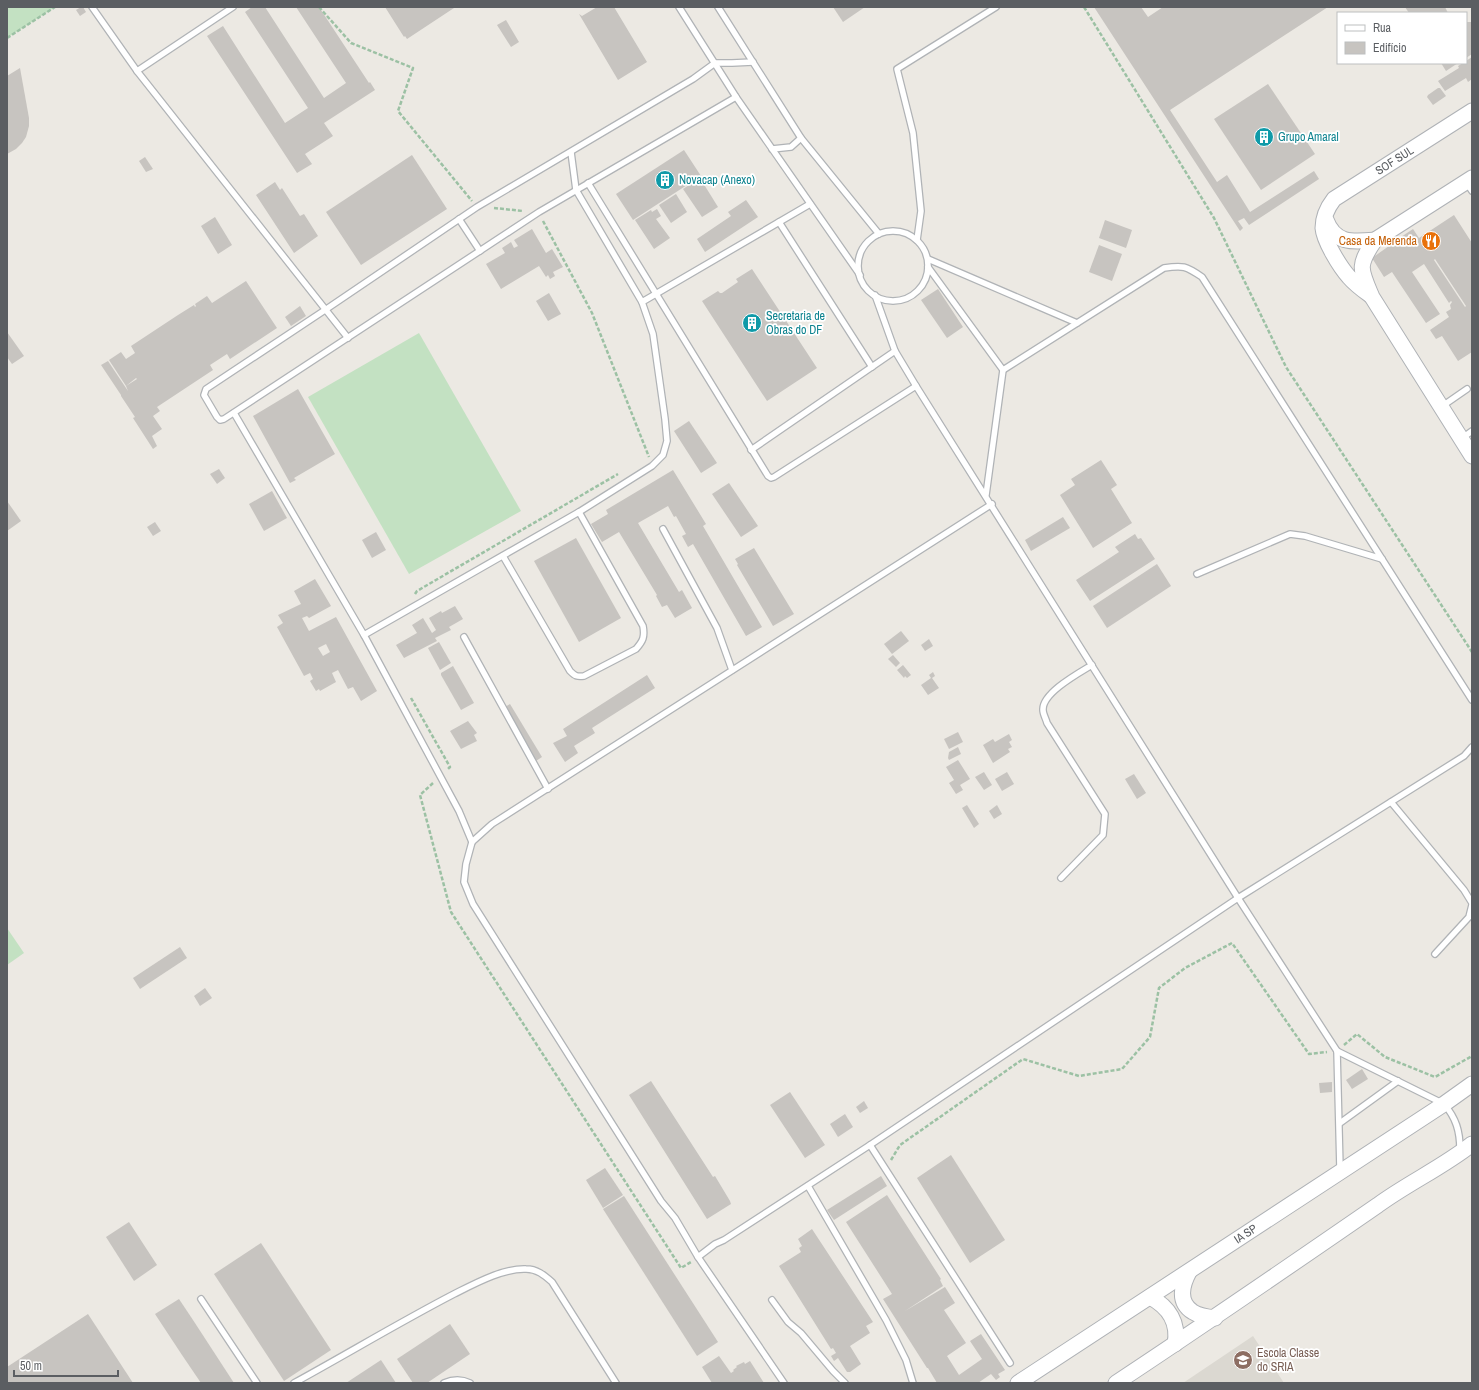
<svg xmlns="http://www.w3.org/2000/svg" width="1479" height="1390" font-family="'Archivo Narrow',sans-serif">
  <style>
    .education { fill: #dbd8d1 }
    .grass { fill: #c3e1c2 }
    .building { fill: #c7c4c0; fill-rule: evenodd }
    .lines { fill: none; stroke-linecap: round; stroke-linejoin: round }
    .lane-casing { stroke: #b0b3b6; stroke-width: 8 }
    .secondary-casing { stroke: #afb2b6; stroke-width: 17 }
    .path { stroke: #9cc1a4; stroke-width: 2.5; stroke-dasharray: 4 2; stroke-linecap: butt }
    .lane { stroke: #fff; stroke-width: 5.5 }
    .secondary { stroke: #fff; stroke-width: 15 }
    .labels { text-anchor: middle; stroke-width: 3.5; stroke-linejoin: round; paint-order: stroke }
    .culture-label { font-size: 12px; fill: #0d838f; stroke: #fff; text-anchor: start }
    .street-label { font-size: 12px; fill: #5b5e62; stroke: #fff }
    .food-label { font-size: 12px; fill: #c56008; stroke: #fff; text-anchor: end }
    .education-label { font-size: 12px; fill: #785e54; stroke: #fff; text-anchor: start }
  </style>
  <rect width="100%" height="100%" fill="#ece9e3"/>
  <path class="education" d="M 1253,1336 L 1284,1383 L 1183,1383 Z"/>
  <g class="grass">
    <path d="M 7,7 L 55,7 L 7,38 Z"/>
    <path d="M 419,333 L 521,511 L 409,574 L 308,397 Z"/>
    <path d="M 7,928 L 24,953 L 7,965 Z"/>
  </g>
  <g class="building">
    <path d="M 81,7 L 83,7 L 86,12 L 80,16 L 76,10 Z"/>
    <path d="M 252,7 L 265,7 L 324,98 L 346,83 L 296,7 L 319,7 L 369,83 L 370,82 L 375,90 L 324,123 L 333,136 L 305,154 L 312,164 L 297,173 L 207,36 L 223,26 L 285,123 L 308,108 L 245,12 Z"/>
    <path d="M 385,7 L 454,7 L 454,8 L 407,39 L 405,36 L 404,37 Z"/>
    <path d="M 597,7 L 614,7 L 647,62 L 618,80 L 579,14 L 582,16 Z"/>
    <path d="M 833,7 L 865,7 L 843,22 Z"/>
    <path d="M 1094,7 L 1141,7 L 1148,17 L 1163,7 L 1328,7 L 1170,110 L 1217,182 L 1227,175 L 1250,212 L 1314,171 L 1319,179 L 1249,225 L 1244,218 L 1238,221 L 1243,228 L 1240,231 Z"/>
    <path d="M 1405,7 L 1445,7 L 1448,13 L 1409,13 Z"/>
    <path d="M 506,20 L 519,42 L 511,47 L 497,25 Z"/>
    <path d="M 1466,22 L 1472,22 L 1472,54 L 1466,58 Z"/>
    <path d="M 1472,57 L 1472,79 L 1468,82 L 1466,78 L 1445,91 L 1438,81 L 1459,68 L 1458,66 L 1463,63 L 1466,63 L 1466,61 Z"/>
    <path d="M 1441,63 L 1458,63 L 1446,71 Z"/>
    <path d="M 20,68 L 29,118 L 29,126 L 26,137 L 22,143 L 16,149 L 7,154 L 7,76 Z"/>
    <path d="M 1268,84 L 1315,154 L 1261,190 L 1214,119 Z"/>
    <path d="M 1438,88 L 1440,88 L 1446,96 L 1433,105 L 1427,97 L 1428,95 Z"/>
    <path d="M 684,150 L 701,176 L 633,220 L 616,194 Z"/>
    <path d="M 412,155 L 447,209 L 361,265 L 326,212 Z"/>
    <path d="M 145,157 L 153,169 L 146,172 L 139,161 Z"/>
    <path d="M 700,178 L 718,207 L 702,217 L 683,189 Z"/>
    <path d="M 275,182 L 280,190 L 282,188 L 300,216 L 304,214 L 318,236 L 294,253 L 256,195 Z"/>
    <path d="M 676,194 L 687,212 L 671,223 L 659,205 Z"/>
    <path d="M 746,200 L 758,217 L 705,252 L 697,239 L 731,216 L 728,212 Z"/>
    <path d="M 657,209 L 661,216 L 656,219 L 670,238 L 654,249 L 635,220 L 651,210 L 652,212 Z"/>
    <path d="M 1454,215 L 1472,243 L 1472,352 L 1458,361 L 1442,336 L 1436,339 L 1430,330 L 1449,317 L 1446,312 L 1451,309 L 1450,305 L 1452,302 L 1451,301 L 1449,303 L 1424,264 L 1412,272 L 1440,314 L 1426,323 L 1392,272 L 1384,277 L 1372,258 L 1389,246 L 1389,245 L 1413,229 L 1419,238 ZM 1435,259 L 1466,306 L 1465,307 L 1434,260 Z"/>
    <path d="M 215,217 L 232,245 L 218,254 L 201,226 Z"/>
    <path d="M 1105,220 L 1132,230 L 1126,248 L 1099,238 Z"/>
    <path d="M 532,229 L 546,253 L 552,249 L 563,267 L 553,272 L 555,276 L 550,279 L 548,275 L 546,277 L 539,266 L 501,289 L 486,264 L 505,253 L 502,248 L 511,242 L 514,248 L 518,246 L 514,240 Z"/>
    <path d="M 1099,245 L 1122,254 L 1112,281 L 1089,272 Z"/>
    <path d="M 752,269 L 817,368 L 767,401 L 702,301 L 718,291 L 720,293 L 722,293 L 738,282 L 736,279 Z"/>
    <path d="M 246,281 L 277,328 L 230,359 L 227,354 L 210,365 L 213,370 L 157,407 L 160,411 L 153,416 L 162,429 L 152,436 L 157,446 L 153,449 L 133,418 L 135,417 L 121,396 L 121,395 L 101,365 L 108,361 L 128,391 L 126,386 L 137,379 L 136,378 L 126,386 L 109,360 L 121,352 L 126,359 L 135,353 L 131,346 L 178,315 L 194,305 L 195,307 L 196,306 L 195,304 L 207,296 L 212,303 Z"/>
    <path d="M 938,289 L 963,327 L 947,338 L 921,300 Z"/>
    <path d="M 549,293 L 561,314 L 548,321 L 536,301 Z"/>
    <path d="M 300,306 L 306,316 L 291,326 L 285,317 Z"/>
    <path d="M 7,332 L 24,356 L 12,364 L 7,357 Z"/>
    <path d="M 298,389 L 335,454 L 294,478 L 296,480 L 290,483 L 253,416 Z"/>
    <path d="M 689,421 L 717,463 L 701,473 L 674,431 Z"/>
    <path d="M 1101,460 L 1117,485 L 1111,489 L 1132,523 L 1093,548 L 1060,495 L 1075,485 L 1071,479 Z"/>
    <path d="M 219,469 L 225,478 L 217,484 L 210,474 Z"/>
    <path d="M 673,470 L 706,524 L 703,526 L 762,627 L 746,636 L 693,544 L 688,547 L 682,536 L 686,534 L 676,516 L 674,517 L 668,506 L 638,523 L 679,592 L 682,590 L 692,608 L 675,618 L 667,605 L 662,607 L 656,596 L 657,595 L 619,532 L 602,542 L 591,524 L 608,514 L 606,510 Z"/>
    <path d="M 729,483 L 758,526 L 741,537 L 712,494 Z"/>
    <path d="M 272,491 L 287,518 L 264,531 L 249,504 Z"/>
    <path d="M 7,501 L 21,521 L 7,531 Z"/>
    <path d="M 1063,517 L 1070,528 L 1031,551 L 1025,540 Z"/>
    <path d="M 155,522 L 161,531 L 153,536 L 147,527 Z"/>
    <path d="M 376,532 L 386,550 L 372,558 L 362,540 Z"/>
    <path d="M 1135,534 L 1138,539 L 1141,538 L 1155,559 L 1090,601 L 1076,580 L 1119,552 L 1115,547 Z"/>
    <path d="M 576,538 L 621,618 L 579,642 L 534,561 Z"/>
    <path d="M 754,548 L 794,614 L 773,626 L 737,565 L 738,564 L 735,559 Z"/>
    <path d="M 1157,564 L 1171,586 L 1107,628 L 1093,606 Z"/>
    <path d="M 315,579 L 331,606 L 309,618 L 307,616 L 302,618 L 309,631 L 336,617 L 377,691 L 361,701 L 353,687 L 348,689 L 338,670 L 332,673 L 336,682 L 320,691 L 319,689 L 316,691 L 310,681 L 313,679 L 310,673 L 304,676 L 277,627 L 283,623 L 278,615 L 301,604 L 294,591 ZM 326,644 L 330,652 L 323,656 L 318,648 Z"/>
    <path d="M 455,606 L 463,619 L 449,627 L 451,630 L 435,638 L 437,641 L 404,658 L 396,645 L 417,633 L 412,625 L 423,618 L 432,633 L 436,630 L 429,618 L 441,611 L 442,613 Z"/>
    <path d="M 901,631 L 909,641 L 892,654 L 884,644 Z"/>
    <path d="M 929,639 L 933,646 L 925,651 L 921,645 Z"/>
    <path d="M 439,642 L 451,663 L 440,670 L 428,648 Z"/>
    <path d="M 893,655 L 900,663 L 896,667 L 888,659 Z"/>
    <path d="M 903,665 L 911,675 L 907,678 L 905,676 L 904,678 L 897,670 Z"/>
    <path d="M 453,666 L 474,703 L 461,710 L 441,675 L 441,673 Z"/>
    <path d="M 933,672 L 935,676 L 932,678 L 939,688 L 928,695 L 921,685 L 931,678 L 929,675 Z"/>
    <path d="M 647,675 L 655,688 L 592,728 L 595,733 L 574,746 L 578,753 L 565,762 L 553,743 L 567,736 L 563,729 Z"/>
    <path d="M 510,704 L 542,757 L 536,761 L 505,707 Z"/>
    <path d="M 468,721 L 477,733 L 474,735 L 477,741 L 461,749 L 450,731 Z"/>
    <path d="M 958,732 L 963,742 L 949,749 L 944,739 Z"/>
    <path d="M 1009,734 L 1012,740 L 1009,742 L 1012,747 L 1008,749 L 1010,752 L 993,763 L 983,745 L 993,739 L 995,742 Z"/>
    <path d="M 958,747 L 961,754 L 949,760 L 948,758 L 949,752 Z"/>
    <path d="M 958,760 L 970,779 L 960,785 L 963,790 L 956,794 L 949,783 L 954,780 L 946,767 Z"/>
    <path d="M 984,772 L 992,785 L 984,790 L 975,777 Z"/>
    <path d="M 1007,772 L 1014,784 L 1002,791 L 995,779 Z"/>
    <path d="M 1134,774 L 1146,793 L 1137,799 L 1125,779 Z"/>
    <path d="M 967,805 L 979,824 L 974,828 L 962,808 Z"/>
    <path d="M 997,805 L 1002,814 L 994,819 L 989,811 Z"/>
    <path d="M 180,947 L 187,958 L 140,989 L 133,978 Z"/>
    <path d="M 205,988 L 212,998 L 200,1006 L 194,996 Z"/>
    <path d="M 1362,1069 L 1368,1079 L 1352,1089 L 1346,1080 Z"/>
    <path d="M 651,1081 L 713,1177 L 715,1176 L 730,1201 L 731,1204 L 707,1219 L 629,1095 Z"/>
    <path d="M 1332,1082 L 1332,1092 L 1320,1093 L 1319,1083 Z"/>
    <path d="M 790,1092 L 825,1145 L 805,1158 L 770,1105 Z"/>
    <path d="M 864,1101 L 868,1108 L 860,1113 L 856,1107 Z"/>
    <path d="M 845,1114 L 853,1127 L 838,1137 L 830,1124 Z"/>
    <path d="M 951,1155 L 1005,1240 L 970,1263 L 917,1178 Z"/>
    <path d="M 605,1168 L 623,1195 L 603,1208 L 586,1180 Z"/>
    <path d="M 881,1176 L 887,1186 L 834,1220 L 827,1210 Z"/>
    <path d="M 887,1195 L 941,1279 L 940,1280 L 943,1286 L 905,1311 L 945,1287 L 955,1303 L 944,1310 L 966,1343 L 947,1356 L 959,1375 L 982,1359 L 970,1341 L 981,1334 L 1005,1370 L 998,1374 L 1000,1377 L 996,1380 L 991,1374 L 978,1383 L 937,1383 L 928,1368 L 927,1368 L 883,1299 L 892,1294 L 846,1222 Z"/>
    <path d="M 624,1196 L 718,1342 L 697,1356 L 603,1209 Z"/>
    <path d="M 129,1222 L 157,1265 L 134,1281 L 106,1237 Z"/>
    <path d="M 812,1229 L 873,1322 L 866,1326 L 870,1333 L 850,1346 L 861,1364 L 850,1372 L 847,1372 L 838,1358 L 834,1361 L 831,1356 L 836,1353 L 833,1348 L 831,1349 L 779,1266 L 801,1252 L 799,1248 L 802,1246 L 798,1239 Z"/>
    <path d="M 261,1243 L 331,1350 L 284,1381 L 214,1274 Z"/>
    <path d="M 179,1299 L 193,1320 L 234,1383 L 201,1383 L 182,1355 L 155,1314 Z"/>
    <path d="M 88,1314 L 133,1383 L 7,1383 L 7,1367 Z"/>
    <path d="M 450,1324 L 470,1354 L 427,1383 L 413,1383 L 397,1359 Z"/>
    <path d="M 719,1356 L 731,1373 L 734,1371 L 733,1370 L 737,1367 L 736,1366 L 744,1362 L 745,1364 L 750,1361 L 764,1383 L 712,1383 L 702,1367 Z"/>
    <path d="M 381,1360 L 396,1383 L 346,1383 Z"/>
  </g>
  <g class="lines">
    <defs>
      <g id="lane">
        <path d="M 92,7 L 137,71 L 348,338"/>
        <path d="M 679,7 L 736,97 L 860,275"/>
        <path d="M 718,7 L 801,138 L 879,234"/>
        <path d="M 137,71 L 233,7"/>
        <path d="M 736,97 L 539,212 L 224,419 L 220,420 L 217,417 L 204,395 L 206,389 L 325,310 L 477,207 L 693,79 L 715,63 L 732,63 L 753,62"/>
        <path d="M 772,149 L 791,147 L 801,138"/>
        <path d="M 571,152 L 576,190 L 642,302"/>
        <path d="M 1466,182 L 1472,191"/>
        <path d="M 588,183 L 768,476 L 771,478 L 774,477 L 916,386"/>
        <path d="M 459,219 L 480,251"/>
        <path d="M 779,222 L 872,367"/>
        <circle cx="893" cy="266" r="35"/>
        <path d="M 917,240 L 921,211 L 913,133 L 897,69 L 996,7"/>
        <path d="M 928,259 L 1077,323"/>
        <path d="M 928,267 L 1003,370 L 986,495"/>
        <path d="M 875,295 L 895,351 L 916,386 L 1238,898 L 1337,1051 L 1340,1169"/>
        <path d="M 1003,370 L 1164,268 C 1183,265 1186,266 1202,277 L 1472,700"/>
        <path d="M 1441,407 L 1467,389"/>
        <path d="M 234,413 L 364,635 L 459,811 L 472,842"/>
        <path d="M 1461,439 L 1472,431"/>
        <path d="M 751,450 L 895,351"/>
        <path d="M 992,504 L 492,824 L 472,842 L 466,864 L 464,882 L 473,904 L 661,1201 L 675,1218 L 698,1257 L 715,1244 L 724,1240 L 870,1145 L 1238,898 L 1464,756 L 1472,747"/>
        <path d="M 663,529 L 717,628 L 732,670"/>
        <path d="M 503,556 L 570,671 C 575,676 577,677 584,676 L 636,649 C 643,641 645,637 643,626 L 579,512"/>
        <path d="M 1197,574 L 1290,534 L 1305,536 L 1382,559"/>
        <path d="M 364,635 L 579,512 L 652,466 L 663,455 L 667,441 L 665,419 L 653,334 L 642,302 L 810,204"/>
        <path d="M 464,637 L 548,789"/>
        <path d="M 1391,802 L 1464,890 L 1472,903"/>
        <path d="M 1061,878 L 1103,835 L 1105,814 L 1047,723 C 1046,719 1043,714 1043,710 C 1042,693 1079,673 1092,665"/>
        <path d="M 1435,954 L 1469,917 L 1472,905"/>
        <path d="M 1337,1051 L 1444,1104 C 1456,1118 1460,1131 1460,1150"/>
        <path d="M 1340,1123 L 1398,1081"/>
        <path d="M 870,1145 L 1010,1363"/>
        <path d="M 808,1186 L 886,1320 L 906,1360 L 913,1383"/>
        <path d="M 698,1257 L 784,1383"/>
        <path d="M 201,1299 L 257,1383"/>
        <path d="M 772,1300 L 788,1322 L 801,1333 L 833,1371 L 845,1383"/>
        <path d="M 294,1383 C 347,1354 400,1322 454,1294 C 474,1284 503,1268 526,1269 C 537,1269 544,1275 552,1282 L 616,1383"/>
        <path d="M 444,1383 C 453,1379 462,1379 470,1383"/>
      </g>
      <g id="secondary">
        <path d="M 1472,178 L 1375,240 C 1357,266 1360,269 1372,297 L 1472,456"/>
        <path d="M 1326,220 C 1335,244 1352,242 1375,240"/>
        <path id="s1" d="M 1370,295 C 1363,290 1355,284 1349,277 C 1340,267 1324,241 1323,228 C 1323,216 1327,208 1334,199 L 1472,111"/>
        <path d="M 1189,1272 C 1182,1285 1177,1302 1193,1312 C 1199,1316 1207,1317 1215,1318"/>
        <path d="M 1150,1297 C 1169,1307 1179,1323 1175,1344"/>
        <path id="s2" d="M 1018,1383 L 1444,1104 L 1472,1084"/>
        <path d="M 1116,1383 C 1204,1325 1291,1265 1378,1205 C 1408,1183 1443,1167 1472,1144"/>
      </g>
    </defs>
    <use href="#lane" class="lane-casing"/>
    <use href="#secondary" class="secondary-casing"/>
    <g class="path">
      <path d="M 319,7 L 351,43 L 413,68 L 398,111 L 472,201"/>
      <path d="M 1084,7 L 1214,218 L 1286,367 L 1472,652"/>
      <path d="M 7,38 L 55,7"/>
      <path d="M 494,208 L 523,211"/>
      <path d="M 543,221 L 592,313 L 649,457"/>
      <path d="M 415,594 L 417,591 L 618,474"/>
      <path d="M 411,698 L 450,767 L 447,770"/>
      <path d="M 433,783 L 420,795 L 451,912 L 681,1268 L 691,1262"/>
      <path d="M 1344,1045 L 1357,1034 L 1385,1057 L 1435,1077 L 1472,1056"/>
      <path d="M 891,1160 L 900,1145 L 1023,1059 L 1079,1076 L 1122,1069 L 1150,1037 L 1159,988 L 1185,968 L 1232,943 L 1309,1054 L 1327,1052"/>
    </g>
    <use href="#lane" class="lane"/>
    <use href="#secondary" class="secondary"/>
  </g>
  <defs>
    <symbol id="building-disc" viewBox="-11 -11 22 22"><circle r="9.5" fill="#0f9aa8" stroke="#fff"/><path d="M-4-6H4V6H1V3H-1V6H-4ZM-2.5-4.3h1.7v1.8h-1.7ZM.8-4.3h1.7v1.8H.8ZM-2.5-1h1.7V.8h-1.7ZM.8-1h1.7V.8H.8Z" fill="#fff"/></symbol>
    <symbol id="restaurant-disc" viewBox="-11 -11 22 22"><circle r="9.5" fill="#e8710a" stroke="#fff"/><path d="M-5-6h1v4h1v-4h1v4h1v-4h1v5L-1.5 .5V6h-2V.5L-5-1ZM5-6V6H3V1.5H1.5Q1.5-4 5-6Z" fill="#fff"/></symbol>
    <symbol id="school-disc" viewBox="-11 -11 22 22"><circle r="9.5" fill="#8d6e63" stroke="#fff"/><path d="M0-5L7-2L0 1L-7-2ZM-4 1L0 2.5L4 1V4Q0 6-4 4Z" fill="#fff"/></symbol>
  </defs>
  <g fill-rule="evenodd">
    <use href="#building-disc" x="1253" y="126" width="22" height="22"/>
    <use href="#building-disc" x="654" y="169" width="22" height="22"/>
    <use href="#restaurant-disc" x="1420" y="230" width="22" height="22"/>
    <use href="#building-disc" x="741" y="312" width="22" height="22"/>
    <use href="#school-disc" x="1232" y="1349" width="22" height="22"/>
  </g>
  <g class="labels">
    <g class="culture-label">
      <text x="1278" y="141">Grupo Amaral</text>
      <text x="679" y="184">Novacap (Anexo)</text>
      <text x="766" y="320">Secretaria de<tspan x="766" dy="14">Obras do DF</tspan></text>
    </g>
    <g class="street-label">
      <text dy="4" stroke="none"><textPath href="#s1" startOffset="187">SOF SUL</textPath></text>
      <text dy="4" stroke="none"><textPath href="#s2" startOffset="272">IA SP</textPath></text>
    </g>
    <g class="food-label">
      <text x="1417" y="245">Casa da Merenda</text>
    </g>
    <g class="education-label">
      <text x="1257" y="1357">Escola Classe<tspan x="1257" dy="14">do SRIA</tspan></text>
    </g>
  </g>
  <rect width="1479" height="1390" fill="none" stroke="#5b5e62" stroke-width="16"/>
  <rect x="1337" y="12" width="130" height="52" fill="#ffffff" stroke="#bdbfc0"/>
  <rect x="1345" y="25" width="20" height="6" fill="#ffffff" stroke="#bdbfc0"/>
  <text x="1373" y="32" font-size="12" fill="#5b5e62">Rua</text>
  <rect x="1345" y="42" width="20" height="12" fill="#c7c4c0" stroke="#bdbfc0"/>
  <text x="1373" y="52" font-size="12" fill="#5b5e62">Edifício</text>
  <path d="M14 1370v6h104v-6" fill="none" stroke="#5b5e62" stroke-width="2"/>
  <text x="20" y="1370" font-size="12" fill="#5b5e62" stroke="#ffffff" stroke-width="3" paint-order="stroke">50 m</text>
</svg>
